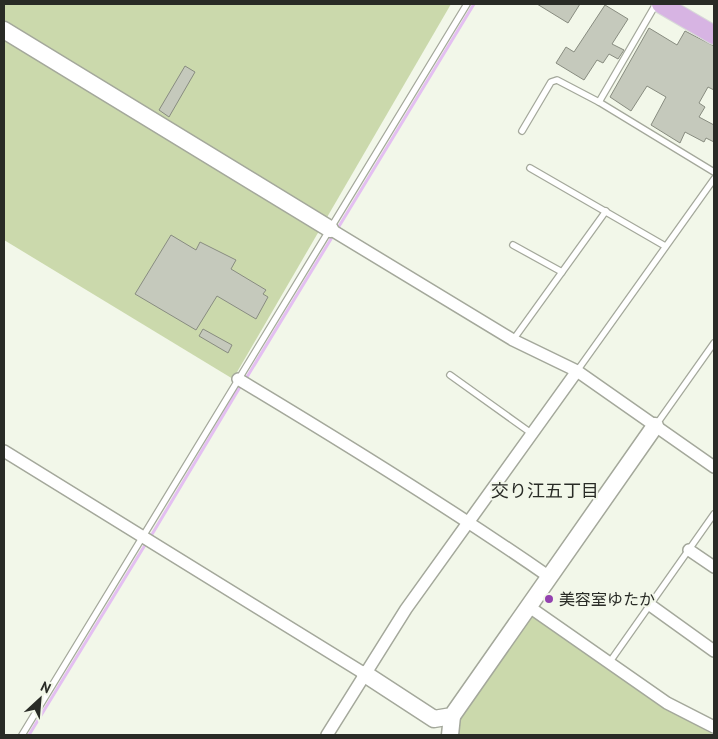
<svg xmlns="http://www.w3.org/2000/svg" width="718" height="739" font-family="'PT Sans','Noto Sans JP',sans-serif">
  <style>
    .green { fill: #cbd9ac }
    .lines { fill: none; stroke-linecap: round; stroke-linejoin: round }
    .stream { stroke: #e4bff2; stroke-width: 3 }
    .building { fill: #c5c9bc; stroke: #888c80 }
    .lane-casing { stroke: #a4a89b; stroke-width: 8 }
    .street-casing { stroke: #a4a89b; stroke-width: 14 }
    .secondary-casing { stroke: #a4a89b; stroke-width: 19 }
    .primary-casing { stroke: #d8d9d8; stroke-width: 20 }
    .lane { stroke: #fff; stroke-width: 5.5 }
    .street { stroke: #fff; stroke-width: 11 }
    .secondary { stroke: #fff; stroke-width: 16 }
    .primary { stroke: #d7b4e3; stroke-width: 18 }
    .poi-dot { fill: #9341af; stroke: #f2f7e9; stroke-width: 2 }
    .labels { text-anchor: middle; stroke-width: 4; stroke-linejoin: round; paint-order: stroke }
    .poi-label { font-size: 16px; fill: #292b26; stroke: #f2f7e9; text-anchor: start }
    .neighbourhood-label { font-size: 18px; fill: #292b26; stroke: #f2f7e9 }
  </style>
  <rect width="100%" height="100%" fill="#f2f7e9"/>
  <g class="green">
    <path d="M 4,4 L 451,4 L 233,379 L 4,240 Z"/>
    <path d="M 529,612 L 664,707 L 714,735 L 455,735 L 457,715 Z"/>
  </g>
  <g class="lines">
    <g class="stream">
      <path d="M 338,228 L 474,4"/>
      <path d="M 247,377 L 331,239"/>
      <path d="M 153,537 L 151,536 L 240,387"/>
      <path d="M 29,735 L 145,545"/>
    </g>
  </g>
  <g class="building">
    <path d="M 537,4 L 580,4 L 568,23 Z"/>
    <path d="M 605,5 L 628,19 L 612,44 L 624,50 L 618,59 L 609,54 L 603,63 L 597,60 L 584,80 L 556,63 L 566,47 L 574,52 Z"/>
    <path d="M 649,28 L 677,45 L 685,31 L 714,46 L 714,90 L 708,87 L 699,103 L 705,107 L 699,117 L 714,125 L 714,142 L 706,138 L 704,142 L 685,132 L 680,143 L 651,125 L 666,97 L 647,86 L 631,111 L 610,97 Z"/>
    <path d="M 185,66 L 195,72 L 169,117 L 159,110 Z"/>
    <path d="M 171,235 L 196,250 L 200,242 L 236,260 L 231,269 L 266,290 L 263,294 L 268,297 L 256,319 L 217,296 L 196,330 L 135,294 Z"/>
    <path d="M 203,329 L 232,345 L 228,353 L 199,336 Z"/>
  </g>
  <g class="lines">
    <defs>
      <g id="lane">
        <path d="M 656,4 L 599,102 L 714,172"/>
        <path d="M 522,131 L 551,82 L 557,80 L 599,102"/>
        <path d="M 530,168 L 665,246"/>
        <path d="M 513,245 L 562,272"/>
        <path d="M 513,340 L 606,211"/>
        <path d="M 577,371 L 714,179"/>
        <path d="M 450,375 L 531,433"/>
        <path d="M 656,425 L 714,343"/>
        <path d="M 609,663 L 714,514"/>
        <path d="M 22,735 L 467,4"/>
      </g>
      <g id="street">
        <path d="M 330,229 L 513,340 L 577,371 L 714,467"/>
        <path d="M 238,379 C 343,442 447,506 548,576"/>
        <path d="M 4,451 L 365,674"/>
        <path d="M 689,550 L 714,567"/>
        <path d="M 650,605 L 714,651"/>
        <path d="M 528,606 L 667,703 L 714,727"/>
        <path d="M 327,735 L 406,609 L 577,371"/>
      </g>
      <g id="secondary">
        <path d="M 4,30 L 330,229"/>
        <path d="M 365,674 L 434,719 L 452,716 L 655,426"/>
        <path d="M 450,735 L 452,716"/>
      </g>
      <path id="primary" d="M 661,4 L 714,35"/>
    </defs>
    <use href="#lane" class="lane-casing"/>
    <use href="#street" class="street-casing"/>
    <use href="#secondary" class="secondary-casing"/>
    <use href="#primary" class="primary-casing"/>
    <use href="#lane" class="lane"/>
    <use href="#street" class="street"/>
    <use href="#secondary" class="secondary"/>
    <use href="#primary" class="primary"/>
  </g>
  <circle class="poi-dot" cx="549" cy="599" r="5"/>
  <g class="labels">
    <g class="poi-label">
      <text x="559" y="605">美容室ゆたか</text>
    </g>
    <g class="neighbourhood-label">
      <text x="545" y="497">交り江五丁目</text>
    </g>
  </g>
  <rect width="718" height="739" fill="none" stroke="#292b26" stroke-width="10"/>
  <g transform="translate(40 699) rotate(26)" stroke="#f2f7e9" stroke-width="4" paint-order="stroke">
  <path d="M0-4L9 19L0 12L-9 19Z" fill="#292b26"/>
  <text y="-8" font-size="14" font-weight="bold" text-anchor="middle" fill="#292b26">N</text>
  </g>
</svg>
